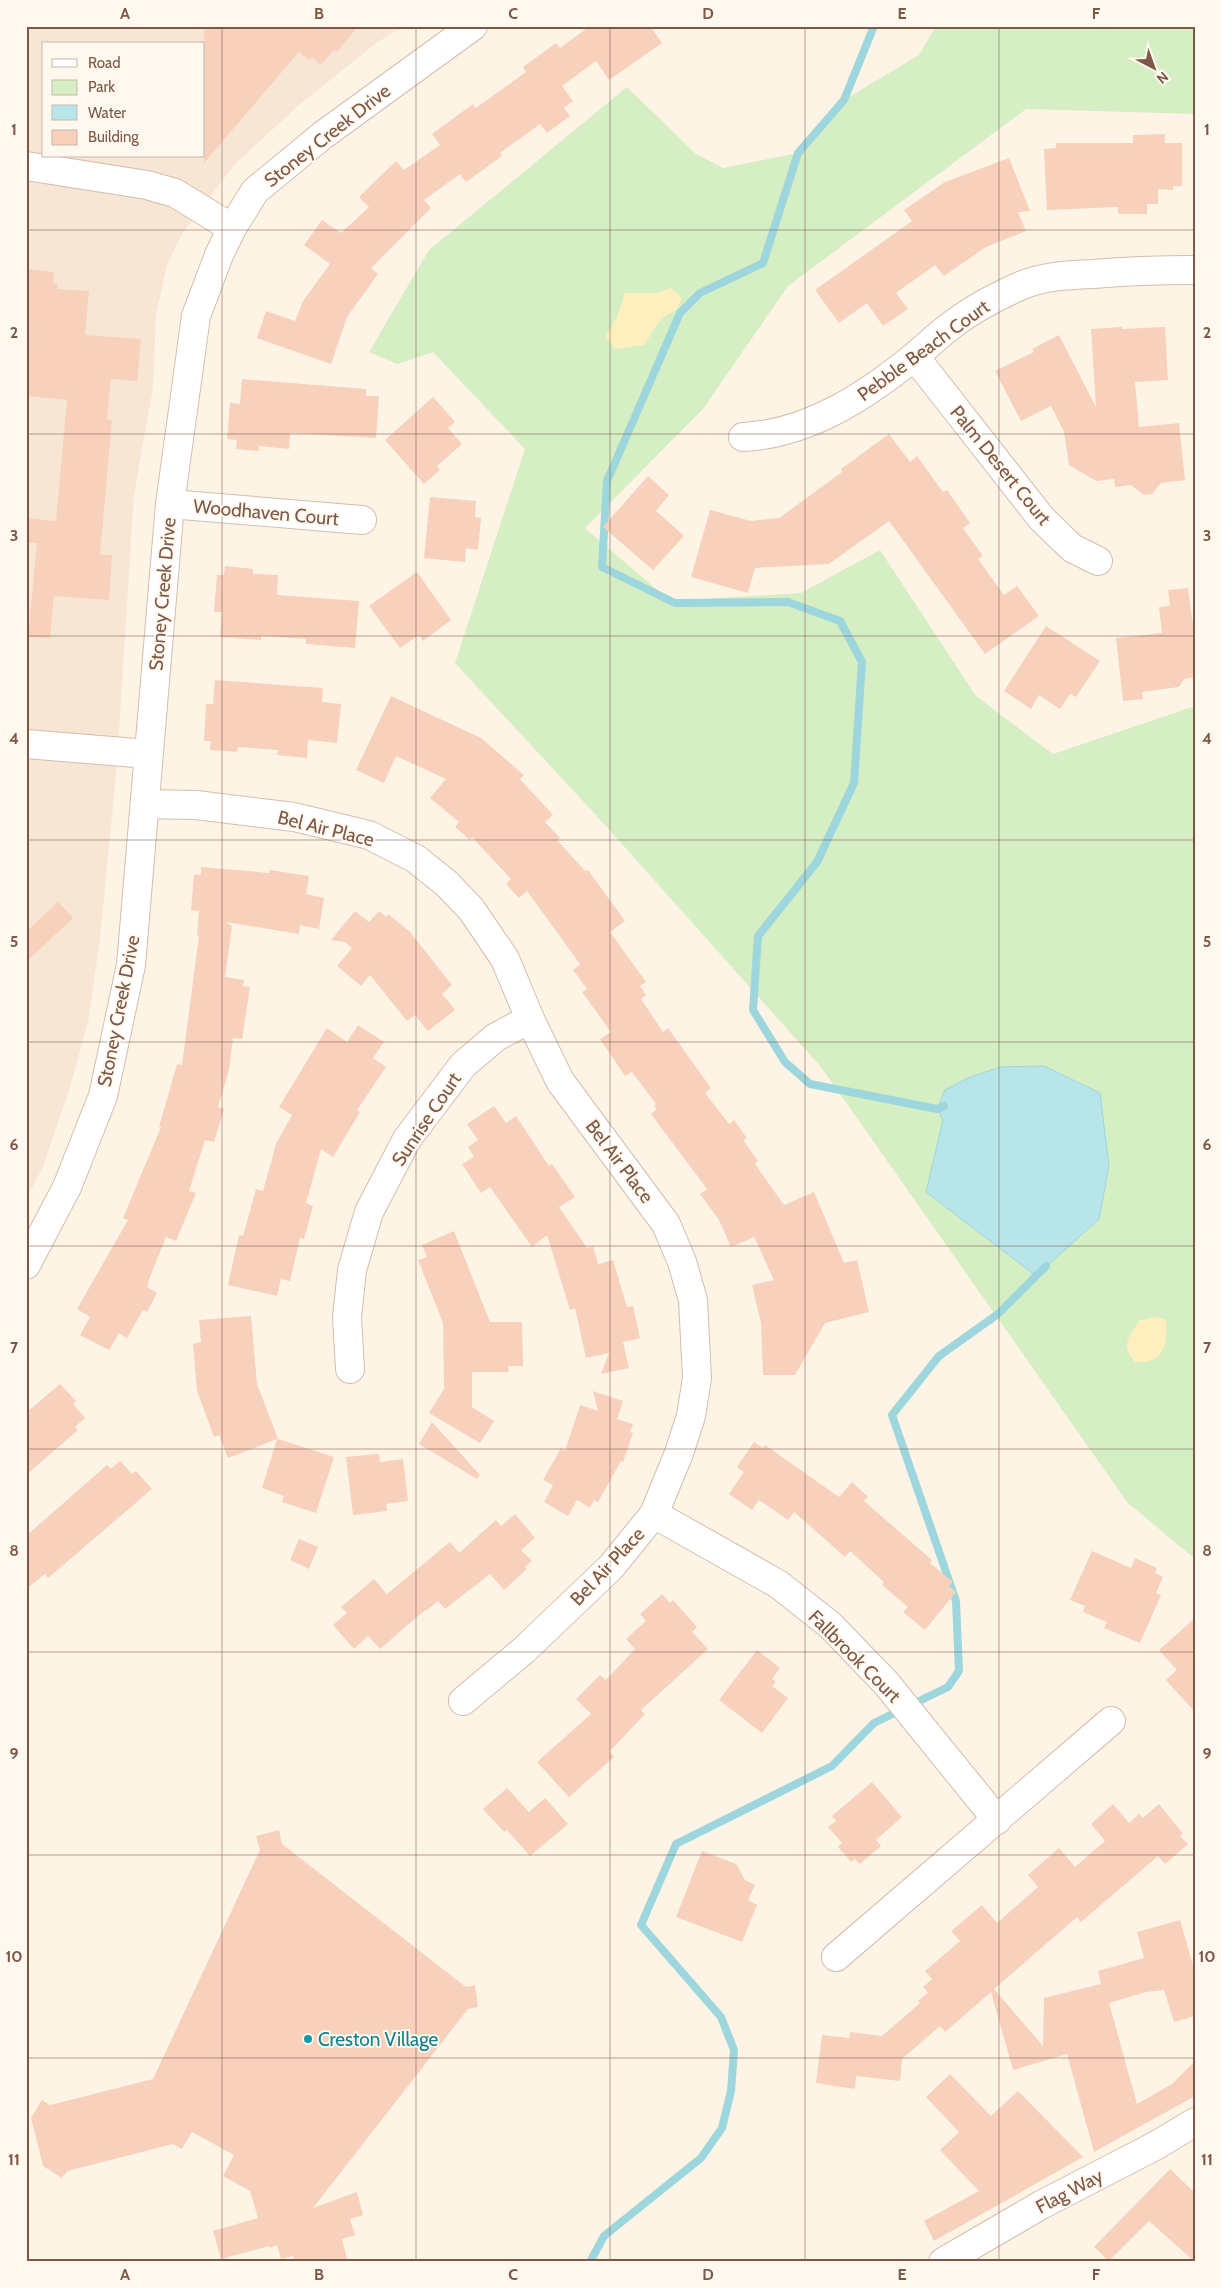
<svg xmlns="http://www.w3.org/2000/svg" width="1221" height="2288" font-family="Cabin,sans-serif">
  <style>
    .residential { fill: #f7e6d4; fill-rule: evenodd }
    .green { fill: #d6eec3 }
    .sand { fill: #ffefbf }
    .water { fill: #b8e5ea; stroke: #9dd6dd }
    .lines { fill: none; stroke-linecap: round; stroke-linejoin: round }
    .stream { stroke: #9dd6dd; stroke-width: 8 }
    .building { fill: #f7d1bb }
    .minor-casing { stroke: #d4bdad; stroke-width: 30 }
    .minor { stroke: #fff; stroke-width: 28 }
    .grid { fill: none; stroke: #7b5848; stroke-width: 1; stroke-opacity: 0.55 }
    .culture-dot { fill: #0f9aa8; stroke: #fff8ee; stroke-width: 2 }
    .labels { text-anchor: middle; stroke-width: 4; stroke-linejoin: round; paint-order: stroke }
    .street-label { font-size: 19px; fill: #7b5848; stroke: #fff8ee }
    .culture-label { font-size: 19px; fill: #0d838f; stroke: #fff8ee; text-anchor: start }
    .neatline { fill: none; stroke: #7b5848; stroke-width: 2 }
    .grid-label { font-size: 16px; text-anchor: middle; font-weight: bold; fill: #7b5848 }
  </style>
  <rect width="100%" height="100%" fill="#fef4e6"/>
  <path class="residential" d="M 26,26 L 403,26 L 375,44 L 298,106 L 235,164 L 182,234 L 167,265 L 156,315 L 153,388 L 134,495 L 117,764 L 100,939 L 88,1022 L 69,1091 L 42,1169 L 26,1199 ZM 44,44 L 204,44 L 204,156 L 44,156 Z"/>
  <path class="green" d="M 936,26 L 1195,26 L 1195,114 L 1026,109 L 788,286 L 703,409 L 585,528 L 670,601 L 801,593 L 880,550 L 976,696 L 1053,754 L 1195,706 L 1195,1559 L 1127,1502 L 821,1067 L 605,825 L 455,663 L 525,449 L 433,352 L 397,364 L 369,352 L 429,250 L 627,87 L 696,154 L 723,168 L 798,153 L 844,100 L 919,55 Z"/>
  <g class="sand">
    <path d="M 671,288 L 682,298 L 677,309 L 661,319 L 644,345 L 616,349 L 605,337 L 617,317 L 625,293 L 656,293 Z"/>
    <path d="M 1156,1317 L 1166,1320 C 1167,1344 1165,1364 1135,1362 C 1120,1345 1129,1336 1140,1320 Z"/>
  </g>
  <path class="water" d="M 1044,1066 L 1100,1093 L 1109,1166 L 1099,1219 L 1036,1276 L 926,1192 L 943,1120 L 937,1109 L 945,1090 L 968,1078 L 1000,1067 Z"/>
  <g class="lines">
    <g class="stream">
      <path d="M 874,26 L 844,100 L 798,153 L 763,263 L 700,293 L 680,313 L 607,481 L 602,567 L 675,603 L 788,602 L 840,621 L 862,662 L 854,783 L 817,862 L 758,936 L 753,1010 L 785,1062 L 810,1084 L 937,1109 L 944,1106"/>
      <path d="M 590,2262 L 604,2236 L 701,2158 L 722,2128 L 731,2091 L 734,2050 L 721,2017 L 641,1925 L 676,1844 L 832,1766 L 874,1723 L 948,1687 L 959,1671 L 956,1601 L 892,1415 L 939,1356 L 998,1314 L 1046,1266"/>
    </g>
  </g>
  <g class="building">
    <path d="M 204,26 L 358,26 L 337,52 L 334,50 L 321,65 L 312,57 L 309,60 L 299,52 L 204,163 Z"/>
    <path d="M 590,26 L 650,26 L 662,43 L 609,80 L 596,61 L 562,86 L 573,101 L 564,108 L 570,116 L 547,133 L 540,124 L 500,153 L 502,156 L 466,182 L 460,174 L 424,200 L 431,208 L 371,268 L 378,274 L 347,317 L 331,364 L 257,338 L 266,311 L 295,321 L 303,301 L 330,264 L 304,245 L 322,220 L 341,233 L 369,207 L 359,197 L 396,161 L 404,170 L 440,145 L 432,134 L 473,104 L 476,108 L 526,72 L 523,67 L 556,43 L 560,48 Z"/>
    <path d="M 1165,134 L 1165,143 L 1182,143 L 1182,186 L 1173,186 L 1173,190 L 1158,189 L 1158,204 L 1147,204 L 1147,214 L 1118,214 L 1118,207 L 1047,210 L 1044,149 L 1056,148 L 1056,143 L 1133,143 L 1133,135 Z"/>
    <path d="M 1009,158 L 1030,211 L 1018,212 L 1026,231 L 986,247 L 944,276 L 935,265 L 896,293 L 908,309 L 883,326 L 867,303 L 839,323 L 815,290 L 912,221 L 904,210 L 945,182 Z"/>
    <path d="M 26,269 L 54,272 L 53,283 L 58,284 L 57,289 L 89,291 L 85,335 L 141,339 L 137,381 L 111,379 L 107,419 L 112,420 L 100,555 L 112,555 L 109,600 L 54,596 L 50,638 L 28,637 L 37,543 L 26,543 L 26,518 L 56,521 L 67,400 L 26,396 Z"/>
    <path d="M 1122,327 L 1122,329 L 1165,327 L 1168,380 L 1135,382 L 1139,427 L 1179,423 L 1185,480 L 1161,483 L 1152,494 L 1144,495 L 1131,485 L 1115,487 L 1114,479 L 1096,481 L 1069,465 L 1064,432 L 1051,406 L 1021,421 L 995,371 L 1034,352 L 1032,349 L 1059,335 L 1096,407 L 1091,329 Z"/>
    <path d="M 242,379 L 366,389 L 366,396 L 379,396 L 376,438 L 290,433 L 289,449 L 259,446 L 259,451 L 236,449 L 237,440 L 227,439 L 230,403 L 240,404 Z"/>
    <path d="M 433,397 L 455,422 L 448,428 L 462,444 L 437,466 L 440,470 L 424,484 L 385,440 Z"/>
    <path d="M 889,434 L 910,462 L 917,456 L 943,492 L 947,490 L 970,523 L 963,528 L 983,556 L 978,559 L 1004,595 L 1017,586 L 1039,616 L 985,654 L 889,521 L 829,564 L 755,568 L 748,593 L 691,577 L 710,510 L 751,521 L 779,518 L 842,472 L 841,469 Z"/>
    <path d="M 648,476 L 669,495 L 656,511 L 684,536 L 653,570 L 603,527 Z"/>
    <path d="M 430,497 L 476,501 L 475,517 L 481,518 L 478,550 L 466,548 L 465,562 L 424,558 Z"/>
    <path d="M 225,566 L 253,569 L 253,574 L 278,575 L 277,595 L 359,601 L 355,648 L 306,644 L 306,639 L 261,636 L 261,640 L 220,637 L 222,612 L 214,612 L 217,575 L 224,575 Z"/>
    <path d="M 417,572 L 451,620 L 423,641 L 419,635 L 400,648 L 369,606 Z"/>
    <path d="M 1188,588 L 1195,640 L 1195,677 L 1184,679 L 1179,687 L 1142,692 L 1143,699 L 1123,701 L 1116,638 L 1162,633 L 1159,607 L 1170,606 L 1168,590 Z"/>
    <path d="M 1046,626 L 1100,661 L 1076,697 L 1070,694 L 1060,709 L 1039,695 L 1031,709 L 1004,691 Z"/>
    <path d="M 215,680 L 323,688 L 322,702 L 341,704 L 337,743 L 308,740 L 307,758 L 277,755 L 278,750 L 238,747 L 237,752 L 210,750 L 211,741 L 204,741 L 206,704 L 213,704 Z"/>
    <path d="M 391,696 L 481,738 L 524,775 L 520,779 L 553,815 L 545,822 L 560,838 L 557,840 L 585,871 L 588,870 L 625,921 L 610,932 L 646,982 L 640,986 L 646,995 L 641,999 L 663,1032 L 668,1028 L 711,1088 L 705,1093 L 729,1124 L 734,1120 L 747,1138 L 743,1140 L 758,1161 L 755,1164 L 784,1205 L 814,1192 L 844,1263 L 857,1260 L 869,1312 L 825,1323 L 795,1375 L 763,1375 L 761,1323 L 752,1285 L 774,1280 L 754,1237 L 731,1247 L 719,1220 L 700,1194 L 707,1189 L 651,1114 L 657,1109 L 654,1106 L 656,1104 L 632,1072 L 625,1076 L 600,1039 L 611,1032 L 582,992 L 587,989 L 573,970 L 580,964 L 527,891 L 519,898 L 506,884 L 511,879 L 472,837 L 470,840 L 455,827 L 459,822 L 430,798 L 446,779 L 396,756 L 384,783 L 356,770 Z"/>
    <path d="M 201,867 L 269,873 L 270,870 L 309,876 L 306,894 L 324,898 L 319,929 L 300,925 L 299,934 L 226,922 L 232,926 L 225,977 L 244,980 L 243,986 L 250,987 L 242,1039 L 233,1038 L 229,1070 L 218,1107 L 224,1109 L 214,1142 L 205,1140 L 189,1191 L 196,1193 L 176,1241 L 166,1237 L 148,1282 L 149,1282 L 147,1287 L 157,1293 L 147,1312 L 143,1310 L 127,1338 L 119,1333 L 109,1350 L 80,1335 L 90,1317 L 77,1309 L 128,1220 L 123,1218 L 161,1127 L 159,1127 L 177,1064 L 182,1065 L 199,936 L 197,935 L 199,911 L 191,910 L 194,874 L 201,875 Z"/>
    <path d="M 58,902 L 73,918 L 26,962 L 26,932 Z"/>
    <path d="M 355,911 L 369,922 L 379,911 L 386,917 L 388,914 L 410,932 L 452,985 L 442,994 L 455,1010 L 428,1031 L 415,1015 L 407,1021 L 370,975 L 361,986 L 337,966 L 352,948 L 345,942 L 331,940 Z"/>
    <path d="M 358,1025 L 384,1042 L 373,1058 L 386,1067 L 357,1110 L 360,1112 L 333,1157 L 321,1149 L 306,1203 L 313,1206 L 304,1239 L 300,1238 L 290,1281 L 281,1279 L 277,1296 L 228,1285 L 239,1235 L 243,1236 L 256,1189 L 263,1191 L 276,1144 L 292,1115 L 279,1107 L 327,1028 L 347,1042 Z"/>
    <path d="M 494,1106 L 506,1123 L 516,1116 L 549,1166 L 552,1164 L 575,1197 L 559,1207 L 587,1248 L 593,1246 L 598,1264 L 613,1260 L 627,1307 L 633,1306 L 640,1338 L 623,1342 L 629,1368 L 601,1374 L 609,1353 L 586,1358 L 575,1308 L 570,1310 L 547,1235 L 532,1247 L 490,1187 L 481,1193 L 462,1164 L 474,1157 L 468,1147 L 478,1140 L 467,1124 Z"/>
    <path d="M 454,1231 L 490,1322 L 522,1322 L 523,1366 L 508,1366 L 509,1372 L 472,1372 L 472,1407 L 494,1421 L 480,1443 L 429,1413 L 444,1389 L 443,1323 L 418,1260 L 427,1257 L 422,1245 Z"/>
    <path d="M 251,1316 L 257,1384 L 278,1439 L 334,1457 L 316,1513 L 282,1502 L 284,1496 L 262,1488 L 277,1439 L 228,1458 L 219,1435 L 214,1437 L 197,1391 L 193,1344 L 201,1342 L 199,1320 Z"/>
    <path d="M 60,1384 L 76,1401 L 73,1404 L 85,1418 L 75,1427 L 78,1430 L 26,1475 L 26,1413 Z"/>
    <path d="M 593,1391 L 623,1401 L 617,1419 L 633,1424 L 630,1432 L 633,1433 L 623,1462 L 621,1461 L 598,1502 L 594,1500 L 590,1508 L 577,1500 L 568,1516 L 544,1502 L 553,1485 L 543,1480 L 561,1448 L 565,1451 L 580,1405 L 598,1411 Z"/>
    <path d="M 432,1422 L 480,1475 L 477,1479 L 419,1444 Z"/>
    <path d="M 754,1442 L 763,1448 L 765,1445 L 839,1497 L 852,1482 L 868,1497 L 864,1501 L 932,1560 L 930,1563 L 953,1582 L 949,1586 L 956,1592 L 925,1630 L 903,1612 L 908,1607 L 882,1585 L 884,1582 L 850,1551 L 845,1557 L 794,1512 L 788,1520 L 759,1500 L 752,1510 L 729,1494 L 744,1472 L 737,1467 Z"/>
    <path d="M 379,1454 L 380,1462 L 403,1459 L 408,1501 L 386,1504 L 387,1511 L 353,1515 L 346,1457 Z"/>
    <path d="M 120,1461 L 132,1474 L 136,1471 L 152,1489 L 48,1578 L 45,1574 L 26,1589 L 26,1536 L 107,1465 L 111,1469 Z"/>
    <path d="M 515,1514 L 535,1538 L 521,1550 L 532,1561 L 525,1567 L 527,1569 L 504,1590 L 490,1574 L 445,1609 L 438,1601 L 426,1611 L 425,1610 L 380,1649 L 368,1636 L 354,1649 L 333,1625 L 347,1613 L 341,1607 L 374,1579 L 387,1594 L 450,1542 L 459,1553 L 496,1520 L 501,1526 Z"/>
    <path d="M 299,1539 L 318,1547 L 309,1569 L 290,1560 Z"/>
    <path d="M 1092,1551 L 1131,1568 L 1135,1558 L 1157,1568 L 1155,1573 L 1163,1577 L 1156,1593 L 1161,1595 L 1140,1643 L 1104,1628 L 1107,1622 L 1083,1612 L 1085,1606 L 1070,1600 Z"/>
    <path d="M 662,1594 L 670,1603 L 673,1600 L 697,1627 L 692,1632 L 708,1649 L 641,1710 L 645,1714 L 610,1751 L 614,1757 L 569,1797 L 537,1762 L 591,1714 L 576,1699 L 600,1675 L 606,1680 L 635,1649 L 626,1639 L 646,1621 L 640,1614 Z"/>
    <path d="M 1195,1618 L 1195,1712 L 1166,1680 L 1177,1670 L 1159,1650 Z"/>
    <path d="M 757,1650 L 780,1668 L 772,1679 L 776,1682 L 772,1686 L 788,1698 L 762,1733 L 719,1700 Z"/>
    <path d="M 872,1782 L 902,1817 L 876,1840 L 881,1846 L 860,1864 L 855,1859 L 851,1862 L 838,1847 L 842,1843 L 828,1827 L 836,1821 L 832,1816 Z"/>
    <path d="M 507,1788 L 529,1812 L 545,1798 L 568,1824 L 530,1856 L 507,1830 L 504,1832 L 483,1809 Z"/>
    <path d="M 1113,1804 L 1129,1823 L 1139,1814 L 1143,1818 L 1159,1804 L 1183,1834 L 1180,1836 L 1188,1844 L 1165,1864 L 1158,1856 L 1081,1922 L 1077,1917 L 994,1989 L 1043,2046 L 1044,1998 L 1101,1984 L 1098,1971 L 1144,1958 L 1137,1932 L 1180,1920 L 1195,1972 L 1195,2016 L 1174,2022 L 1164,1990 L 1146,1992 L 1109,2003 L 1137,2104 L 1172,2084 L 1195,2061 L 1195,2096 L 1094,2152 L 1067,2054 L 1013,2070 L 991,1992 L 945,2032 L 940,2026 L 902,2059 L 900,2081 L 856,2076 L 855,2089 L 816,2083 L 822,2035 L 849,2038 L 850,2032 L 882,2036 L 920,2003 L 918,2001 L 928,1993 L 923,1987 L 932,1979 L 925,1971 L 960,1941 L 951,1931 L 982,1905 L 997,1923 L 1038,1887 L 1028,1875 L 1059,1848 L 1075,1867 L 1105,1841 L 1091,1824 Z"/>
    <path d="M 279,1830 L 282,1844 L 466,1987 L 475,1985 L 478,2007 L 468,2009 L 313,2208 L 357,2192 L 363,2215 L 350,2219 L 355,2235 L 342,2239 L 348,2262 L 295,2262 L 293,2256 L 281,2259 L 277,2245 L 269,2248 L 269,2246 L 221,2259 L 213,2231 L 258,2218 L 250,2191 L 223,2176 L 234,2155 L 192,2132 L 182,2149 L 173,2144 L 67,2171 L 62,2178 L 43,2166 L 31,2118 L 42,2100 L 50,2105 L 153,2079 L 260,1850 L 256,1836 Z"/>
    <path d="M 702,1851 L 736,1864 L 745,1880 L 755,1885 L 748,1900 L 757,1905 L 742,1942 L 676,1917 Z"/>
    <path d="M 950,2074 L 991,2116 L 1018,2091 L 1083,2157 L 934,2241 L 924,2221 L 979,2191 L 940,2150 L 959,2132 L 926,2097 Z"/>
    <path d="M 1170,2169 L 1195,2193 L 1195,2262 L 1149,2221 L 1109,2261 L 1094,2247 Z"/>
  </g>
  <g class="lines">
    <defs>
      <g id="minor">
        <path d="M 26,166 L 147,185 L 175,193 L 232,228"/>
        <path d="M 915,357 L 1042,519 L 1072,548 L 1098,561"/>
        <path d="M 743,437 C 808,434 866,396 915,356 C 925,348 934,339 944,331 C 966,313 993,298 1018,287 C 1042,276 1067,275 1093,274 C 1127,271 1160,270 1195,270"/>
        <path d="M 170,504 L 362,520"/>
        <path d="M 26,744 L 148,754"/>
        <path d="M 145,804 L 196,805 L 294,817 L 369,835 L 416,859 L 447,884 L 471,909 L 505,959 L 530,1019 L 560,1081 L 666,1224 L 682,1262 L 693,1300 L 697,1378 L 691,1416 L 679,1453 L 654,1514 L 611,1567 L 524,1650 L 463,1701"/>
        <path d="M 26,1265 L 67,1187 L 103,1096 L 131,965 L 170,504 L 196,316 L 219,255 L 232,228 L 255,191 L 323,135 L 473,26"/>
        <path d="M 350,1369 L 347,1317 L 352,1270 L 369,1212 L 407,1139 L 463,1065 L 496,1037 L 530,1019"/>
        <path d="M 654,1514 L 778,1584 L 830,1625 L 886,1683 L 997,1820"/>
        <path d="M 836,1957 L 1111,1721"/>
        <path d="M 943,2262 L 1041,2205 L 1155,2146 L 1195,2122"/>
      </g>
    </defs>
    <use href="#minor" class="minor-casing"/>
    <use href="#minor" class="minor"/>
  </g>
  <path class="grid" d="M 222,26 L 222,2262M 416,26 L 416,2262M 610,26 L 610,2262M 805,26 L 805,2262M 999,26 L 999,2262M 26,230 L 1195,230M 26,434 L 1195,434M 26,636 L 1195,636M 26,840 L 1195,840M 26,1042 L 1195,1042M 26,1246 L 1195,1246M 26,1449 L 1195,1449M 26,1652 L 1195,1652M 26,1855 L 1195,1855M 26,2058 L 1195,2058"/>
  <circle class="culture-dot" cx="308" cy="2039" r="5"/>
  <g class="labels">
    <g class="street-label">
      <text transform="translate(327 135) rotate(-38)" y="7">Stoney Creek Drive</text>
      <text transform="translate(923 350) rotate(-36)" y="7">Pebble Beach Court</text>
      <text transform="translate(1001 465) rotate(51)" y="7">Palm Desert Court</text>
      <text transform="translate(266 512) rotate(5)" y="7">Woodhaven Court</text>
      <text transform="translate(162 594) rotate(-85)" y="7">Stoney Creek Drive</text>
      <text transform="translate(326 828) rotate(14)" y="7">Bel Air Place</text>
      <text transform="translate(118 1011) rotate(-79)" y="7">Stoney Creek Drive</text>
      <text transform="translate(426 1119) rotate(-56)" y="7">Sunrise Court</text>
      <text transform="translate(620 1161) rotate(53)" y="7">Bel Air Place</text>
      <text transform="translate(607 1566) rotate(-47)" y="7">Bel Air Place</text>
      <text transform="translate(855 1656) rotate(45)" y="7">Fallbrook Court</text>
      <text transform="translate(1069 2191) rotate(-28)" y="7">Flag Way</text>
    </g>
    <g class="culture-label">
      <text x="318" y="2046">Creston Village</text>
    </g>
  </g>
  <rect width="1221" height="2288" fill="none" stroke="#fff8ee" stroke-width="55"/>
  <rect x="42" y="42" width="162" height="115" fill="#fff8ee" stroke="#cab8ac"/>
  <rect x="52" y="59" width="25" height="8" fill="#ffffff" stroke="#cab8ac"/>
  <text x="88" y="68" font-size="15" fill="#7b5848">Road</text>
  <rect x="52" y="80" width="25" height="15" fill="#d6eec3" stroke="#cab8ac"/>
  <text x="88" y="92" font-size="15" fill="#7b5848">Park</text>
  <rect x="52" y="105" width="25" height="15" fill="#b8e5ea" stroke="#cab8ac"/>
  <text x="88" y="118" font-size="15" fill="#7b5848">Water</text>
  <rect x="52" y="130" width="25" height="15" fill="#f7d1bb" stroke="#cab8ac"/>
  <text x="88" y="142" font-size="15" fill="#7b5848">Building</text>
  <g transform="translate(1154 68) rotate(139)" stroke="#fff8ee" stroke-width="4" paint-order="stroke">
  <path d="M0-4L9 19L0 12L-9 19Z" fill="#7b5848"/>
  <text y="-8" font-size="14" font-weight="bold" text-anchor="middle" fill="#7b5848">N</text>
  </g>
  <rect x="28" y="28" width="1166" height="2232" class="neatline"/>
  <g class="grid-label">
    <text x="125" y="19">A</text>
    <text x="319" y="19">B</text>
    <text x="513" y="19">C</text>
    <text x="708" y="19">D</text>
    <text x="902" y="19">E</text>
    <text x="1096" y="19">F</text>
    <text x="14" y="135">1</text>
    <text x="1207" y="135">1</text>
    <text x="14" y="338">2</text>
    <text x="1207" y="338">2</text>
    <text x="14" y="541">3</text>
    <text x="1207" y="541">3</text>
    <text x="14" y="744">4</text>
    <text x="1207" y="744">4</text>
    <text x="14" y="947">5</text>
    <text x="1207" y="947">5</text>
    <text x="14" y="1150">6</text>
    <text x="1207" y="1150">6</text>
    <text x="14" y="1353">7</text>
    <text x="1207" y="1353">7</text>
    <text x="14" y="1556">8</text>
    <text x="1207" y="1556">8</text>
    <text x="14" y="1759">9</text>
    <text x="1207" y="1759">9</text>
    <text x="14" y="1962">10</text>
    <text x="1207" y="1962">10</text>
    <text x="14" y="2165">11</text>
    <text x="1207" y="2165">11</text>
    <text x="125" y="2280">A</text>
    <text x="319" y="2280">B</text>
    <text x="513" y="2280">C</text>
    <text x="708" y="2280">D</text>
    <text x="902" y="2280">E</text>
    <text x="1096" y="2280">F</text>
  </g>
</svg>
